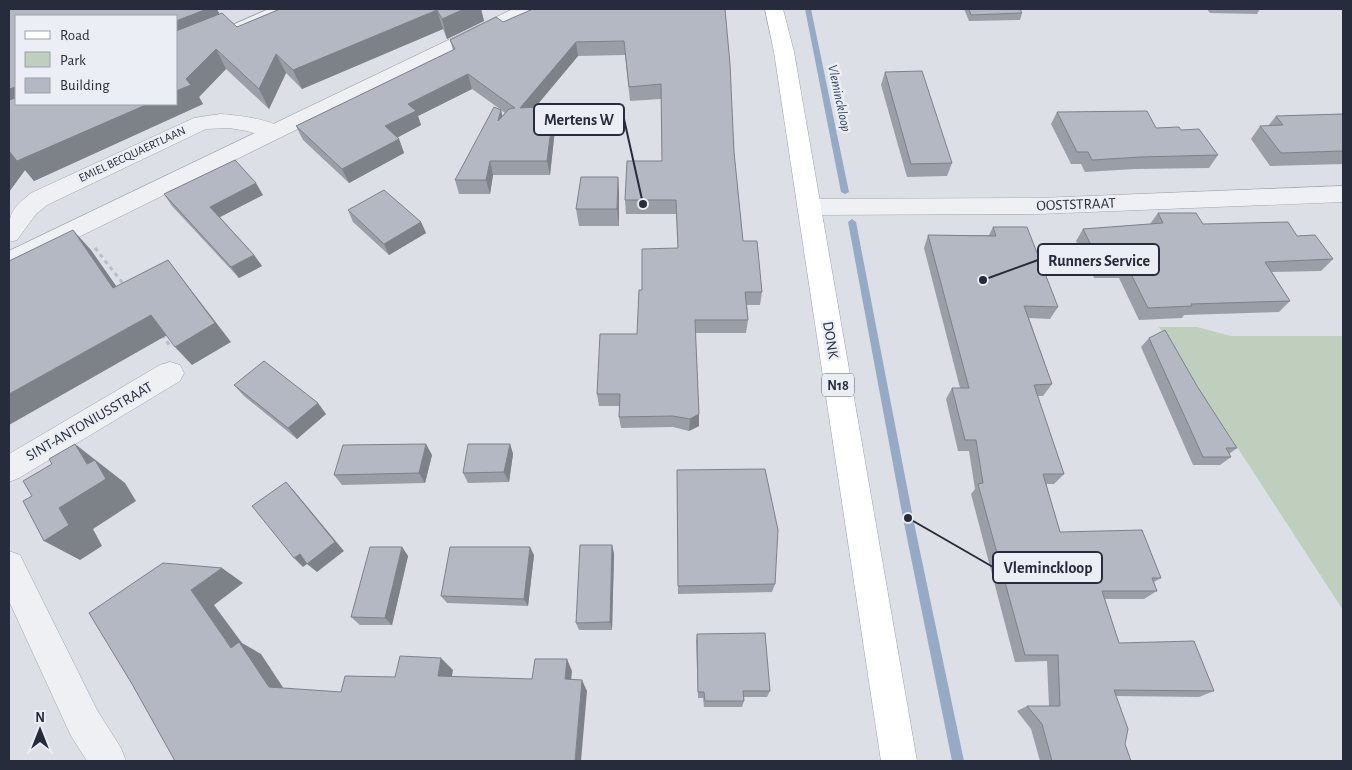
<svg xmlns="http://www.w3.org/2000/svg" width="1352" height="770" font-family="'Alegreya Sans',sans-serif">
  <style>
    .green { fill: #c0cfbd }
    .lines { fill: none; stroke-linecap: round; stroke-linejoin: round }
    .stream { fill: #97aac5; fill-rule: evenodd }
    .service-casing { stroke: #a2a6af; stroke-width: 2 }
    .minor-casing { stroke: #a2a6af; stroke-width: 1 }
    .tertiary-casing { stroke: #a2a6af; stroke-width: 1 }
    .primary-casing { stroke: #9ca2b1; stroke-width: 1 }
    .path { stroke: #babdc4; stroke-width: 3; stroke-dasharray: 4 4; stroke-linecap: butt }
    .service { fill: #eef0f4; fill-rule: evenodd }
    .minor { fill: #eef0f4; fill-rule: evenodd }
    .tertiary { fill: #eef0f4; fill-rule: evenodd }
    .primary { fill: #fff; fill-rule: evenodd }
    .wall { fill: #9a9ea7; fill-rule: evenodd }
    .shaded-wall { fill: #7d8188 }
    .building { fill: #b3b8c2; stroke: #7d8188 }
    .labels { text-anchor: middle; stroke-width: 5; stroke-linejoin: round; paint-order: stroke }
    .far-street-label { font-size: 12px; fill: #262c3b; stroke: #ebeef4 }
    .far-water-label { font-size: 14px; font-style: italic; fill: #32476d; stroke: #ebeef4 }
    .shield { fill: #ebeef4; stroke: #616672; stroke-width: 1 }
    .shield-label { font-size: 14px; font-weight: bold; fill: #262c3b }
    .street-label { font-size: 15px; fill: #262c3b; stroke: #ebeef4 }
    .leader { fill: none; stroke: #262c3b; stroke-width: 2 }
    .callout-dot { fill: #262c3b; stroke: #ebeef4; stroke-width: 2 }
    .callout { fill: #ebeef4; stroke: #262c3b; stroke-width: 2 }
    .callout-label { font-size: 16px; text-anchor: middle; font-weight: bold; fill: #262c3b }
  </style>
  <rect width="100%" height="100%" fill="#dcdfe6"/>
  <path class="green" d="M 1159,327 L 1197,327 L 1231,336 L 1343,336 L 1343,610 Z"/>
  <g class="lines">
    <g class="stream">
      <path d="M 805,9 L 811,9 L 849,192 L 845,194 L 841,192 Z"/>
      <path d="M 852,219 L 856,222 L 913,518 L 964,761 L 952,761 L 903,518 L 848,222 Z"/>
    </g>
    <defs>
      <path id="service" d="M 269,9 L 282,9 L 223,35 L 219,36 L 214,33 Z"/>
      <g id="minor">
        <path d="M 220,114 C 235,115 276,119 285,132 L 282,137 L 274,139 L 247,131 L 229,128 L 206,129 L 47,205 L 36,214 L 17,240 L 9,242 C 9,215 8,212 31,193 L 194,118 Z"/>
        <path d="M 1343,186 L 1343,202 L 1039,214 L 809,215 L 801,213 L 797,207 L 801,201 L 809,199 L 1039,198 Z"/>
        <path d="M 170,362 L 180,365 L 184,373 L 180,381 L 19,478 L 9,482 L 9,454 L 160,365 Z"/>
        <path d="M 9,551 L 20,555 L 97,710 L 121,748 L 126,761 L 87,761 L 71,736 L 9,601 Z"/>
      </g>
      <path id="tertiary" d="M 513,9 L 536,9 L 533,13 L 18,267 L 9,270 L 9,251 Z"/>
      <path id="primary" d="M 765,9 L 783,9 L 794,52 L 917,761 L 881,761 L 774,52 Z"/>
    </defs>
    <use href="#service" class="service-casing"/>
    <use href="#minor" class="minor-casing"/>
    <use href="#tertiary" class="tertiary-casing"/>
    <use href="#primary" class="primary-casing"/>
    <g class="path">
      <path d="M 95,248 L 125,286"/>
      <path d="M 162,335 L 170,346"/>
    </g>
    <use href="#service" class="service"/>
    <use href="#minor" class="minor"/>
    <use href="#tertiary" class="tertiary"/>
    <use href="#primary" class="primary"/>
  </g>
  <g class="wall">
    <path d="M 9,9 L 217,9 L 219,14 L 237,27 L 280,9 L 481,9 L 484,21 L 447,39 L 443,29 L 302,89 L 286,73 L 269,109 L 226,69 L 199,97 L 203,104 L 34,181 L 25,170 L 9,192 ZM 16,16 L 176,104 L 16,104 Z"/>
    <path d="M 725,9 L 734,152 L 743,241 L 762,292 L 760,305 L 747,305 L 748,320 L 746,333 L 695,333 L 699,414 L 699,426 L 689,431 L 673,427 L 621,428 L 619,417 L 620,406 L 599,406 L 597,394 L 637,334 L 642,290 L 678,248 L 676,214 L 626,214 L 625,200 L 662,161 L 661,99 L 630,101 L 625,55 L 578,56 L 535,107 L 554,106 L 556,120 L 550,175 L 493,175 L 490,194 L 459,194 L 455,180 L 500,109 L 472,89 L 418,116 L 421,125 L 398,137 L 399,139 L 404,153 L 349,183 L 303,140 L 296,126 L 453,50 L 450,40 L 503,22 ZM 501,110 L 505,113 L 502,116 Z"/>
    <path d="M 964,9 L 1020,9 L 1022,13 L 1020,20 L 969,21 Z"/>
    <path d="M 1207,9 L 1260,9 L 1257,14 L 1210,13 Z"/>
    <path d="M 885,72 L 952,163 L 947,176 L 907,177 L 881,85 Z"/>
    <path d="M 1057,112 L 1156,128 L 1181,130 L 1218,155 L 1209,168 L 1134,169 L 1085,172 L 1081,164 L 1071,164 L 1051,124 Z"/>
    <path d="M 1343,114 L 1343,164 L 1270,166 L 1251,139 L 1260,126 L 1268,126 L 1276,116 Z"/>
    <path d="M 618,177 L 619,194 L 619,226 L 579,226 L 576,209 Z"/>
    <path d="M 164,194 L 263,195 L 220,217 L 254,255 L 262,266 L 239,278 L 172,206 Z"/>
    <path d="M 348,210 L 421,222 L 426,233 L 389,255 L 353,222 Z"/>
    <path d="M 1158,213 L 1203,224 L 1297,236 L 1333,259 L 1321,271 L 1272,272 L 1290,301 L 1279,312 L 1184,315 L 1182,318 L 1139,320 L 1119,278 L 1094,278 L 1076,241 L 1083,229 L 1150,224 Z"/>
    <path d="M 993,227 L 1058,307 L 1050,319 L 1029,318 L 1052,384 L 1043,396 L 1037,396 L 1064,474 L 1054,484 L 1046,484 L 1060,532 L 1161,578 L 1154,582 L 1157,591 L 1144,599 L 1105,599 L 1119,643 L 1214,691 L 1199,697 L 1116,696 L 1125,744 L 1131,761 L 1040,761 L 1031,729 L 1017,711 L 1027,706 L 1049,706 L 1047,661 L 1015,662 L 971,494 L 975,489 L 969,451 L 958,451 L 946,399 L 952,388 L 960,388 L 924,248 L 928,235 L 989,235 Z"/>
    <path d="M 1149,338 L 1197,386 L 1237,448 L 1229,454 L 1231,457 L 1220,465 L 1193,465 L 1141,347 Z"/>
    <path d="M 234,385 L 326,414 L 297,439 L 244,396 Z"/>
    <path d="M 510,444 L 513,454 L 509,482 L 468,483 L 463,473 Z"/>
    <path d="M 432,455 L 425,483 L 342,485 L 334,475 Z"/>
    <path d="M 677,470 L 775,584 L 772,592 L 678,594 Z"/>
    <path d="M 612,545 L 614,554 L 612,630 L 579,630 L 576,623 Z"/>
    <path d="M 402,547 L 408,556 L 392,625 L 360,625 L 351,617 Z"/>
    <path d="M 534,555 L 528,606 L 447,603 L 441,596 Z"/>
    <path d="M 697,634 L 770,691 L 767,697 L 744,697 L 744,701 L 742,707 L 704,707 L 703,698 L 698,698 L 696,641 Z"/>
  </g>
  <g class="shaded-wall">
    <path d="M 207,9 L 217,9 L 225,25 L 176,45 L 176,21 Z"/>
    <path d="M 464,9 L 481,9 L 484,21 L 447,39 L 442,19 Z"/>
    <path d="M 437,10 L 443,29 L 302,89 L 293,70 Z"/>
    <path d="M 576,42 L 578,56 L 523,122 L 520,108 Z"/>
    <path d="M 216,49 L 226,69 L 199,97 L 203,104 L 34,181 L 25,170 L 9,192 L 9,150 L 148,104 L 176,104 L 176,91 L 186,79 Z"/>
    <path d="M 276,54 L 286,73 L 269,109 L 259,89 Z"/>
    <path d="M 468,74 L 472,89 L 418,116 L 421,125 L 391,141 L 385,126 L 408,104 Z"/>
    <path d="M 16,87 L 16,104 L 9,115 L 9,89 Z"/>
    <path d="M 554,106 L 556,120 L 550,175 L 547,161 Z"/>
    <path d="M 501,110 L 504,124 L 498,121 Z"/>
    <path d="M 399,139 L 404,153 L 349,183 L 342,169 Z"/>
    <path d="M 490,161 L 493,175 L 490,194 L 486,180 Z"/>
    <path d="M 618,177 L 619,194 L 619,226 L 617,209 Z"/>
    <path d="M 256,183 L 263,195 L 218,218 L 210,207 Z"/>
    <path d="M 421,222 L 426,233 L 389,255 L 384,244 Z"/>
    <path d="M 73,230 L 91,250 L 131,307 L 113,288 Z"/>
    <path d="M 254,255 L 262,266 L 239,278 L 231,267 Z"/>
    <path d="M 168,260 L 231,342 L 192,365 L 175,347 Z"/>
    <path d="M 151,315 L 169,334 L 9,425 L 9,394 Z"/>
    <path d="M 318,403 L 326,414 L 297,439 L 288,428 Z"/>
    <path d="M 699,414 L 699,426 L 689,431 L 690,419 Z"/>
    <path d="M 75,444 L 125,483 L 136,501 L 93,529 L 102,546 L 80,560 L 44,541 L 59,508 L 87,464 Z"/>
    <path d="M 426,444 L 432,455 L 425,483 L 419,473 Z"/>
    <path d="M 510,444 L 513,454 L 509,482 L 504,472 Z"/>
    <path d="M 286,482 L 295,492 L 344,551 L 317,572 L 307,564 L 303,567 L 294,558 L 300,554 Z"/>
    <path d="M 612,545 L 614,554 L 612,630 L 610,622 Z"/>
    <path d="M 402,547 L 408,556 L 392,625 L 385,618 Z"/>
    <path d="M 530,547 L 534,555 L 528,606 L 524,599 Z"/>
    <path d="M 222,568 L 243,583 L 214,605 L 242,643 L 261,654 L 290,698 L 269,687 L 231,648 L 191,590 Z"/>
    <path d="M 441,658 L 453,670 L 450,687 L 438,676 Z"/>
    <path d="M 567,659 L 572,671 L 570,691 L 565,679 Z"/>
    <path d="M 582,680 L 587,691 L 581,761 L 575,761 Z"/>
  </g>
  <g class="building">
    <path d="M 9,9 L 207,9 L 176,21 L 176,16 L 16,16 L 16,87 L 9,89 Z"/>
    <path d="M 280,9 L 464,9 L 442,19 L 437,10 L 293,70 L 276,54 L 259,89 L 216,49 L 186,79 L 191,85 L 176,91 L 176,31 L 222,13 L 237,27 Z"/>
    <path d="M 533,9 L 725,9 L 730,64 L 734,152 L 743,241 L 757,241 L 762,292 L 745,292 L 748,320 L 695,320 L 699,414 L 690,419 L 673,416 L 619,417 L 620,394 L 597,394 L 600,334 L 637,334 L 639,290 L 642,290 L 642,249 L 678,248 L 676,200 L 625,200 L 627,161 L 662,161 L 661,84 L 629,87 L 624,41 L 576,42 L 520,108 L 554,106 L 547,161 L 490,161 L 486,180 L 455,180 L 494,107 L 501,110 L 498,121 L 509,109 L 515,108 L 468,74 L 408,104 L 416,111 L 385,126 L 399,139 L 342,169 L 296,126 L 455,49 L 450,40 L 496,17 L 503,22 Z"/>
    <path d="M 969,9 L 1020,9 L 1022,13 L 971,15 Z"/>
    <path d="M 922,71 L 952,163 L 911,164 L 885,72 Z"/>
    <path d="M 16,98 L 16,104 L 148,104 L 17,161 L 9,151 L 9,100 Z"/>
    <path d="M 1147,111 L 1156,128 L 1179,127 L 1181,130 L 1199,129 L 1218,155 L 1141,157 L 1092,160 L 1088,152 L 1077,152 L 1057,112 Z"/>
    <path d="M 1343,114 L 1343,151 L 1281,153 L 1260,126 L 1283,125 L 1276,116 Z"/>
    <path d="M 235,160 L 256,183 L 210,207 L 254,255 L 231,267 L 164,194 Z"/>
    <path d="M 581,177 L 618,177 L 617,209 L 576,209 Z"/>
    <path d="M 384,190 L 421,222 L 384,244 L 348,210 Z"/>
    <path d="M 1158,213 L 1196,213 L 1203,224 L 1288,222 L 1297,236 L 1315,235 L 1333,259 L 1265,262 L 1290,301 L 1191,304 L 1192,306 L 1148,308 L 1127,266 L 1102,267 L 1083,229 L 1163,223 Z"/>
    <path d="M 993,227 L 1027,227 L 1058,307 L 1024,306 L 1052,384 L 1034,385 L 1064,474 L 1043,474 L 1060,532 L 1142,530 L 1161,578 L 1152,578 L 1157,591 L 1102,591 L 1119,643 L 1194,641 L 1214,691 L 1114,690 L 1128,729 L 1125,744 L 1131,761 L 1052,761 L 1042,724 L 1027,706 L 1060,706 L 1058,655 L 1025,655 L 978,484 L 983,483 L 976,440 L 965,440 L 952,388 L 969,388 L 928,235 L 996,236 Z"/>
    <path d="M 73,230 L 113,288 L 168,260 L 215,323 L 175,347 L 151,315 L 9,394 L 9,261 Z"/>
    <path d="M 1165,330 L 1197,386 L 1237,448 L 1226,448 L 1231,457 L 1203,457 L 1149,338 Z"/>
    <path d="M 264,361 L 318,403 L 288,428 L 234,385 Z"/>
    <path d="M 75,444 L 87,464 L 95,460 L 106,479 L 59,508 L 69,525 L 44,541 L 23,501 L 32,496 L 23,481 L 52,464 L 49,459 Z"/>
    <path d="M 426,444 L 419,473 L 334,475 L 343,445 Z"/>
    <path d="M 468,444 L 510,444 L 504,472 L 463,473 Z"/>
    <path d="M 765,469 L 778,530 L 775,584 L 678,586 L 677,470 Z"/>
    <path d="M 286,482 L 335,542 L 307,564 L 300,554 L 294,558 L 252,506 Z"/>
    <path d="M 580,545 L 612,545 L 610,622 L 576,623 Z"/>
    <path d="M 370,547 L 402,547 L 385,618 L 351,617 Z"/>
    <path d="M 450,547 L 530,547 L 524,599 L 441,596 Z"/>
    <path d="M 163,563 L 222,568 L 191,590 L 231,648 L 239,642 L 269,687 L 341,692 L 345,676 L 395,677 L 400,656 L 441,658 L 438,676 L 532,679 L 535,659 L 567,659 L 565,679 L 582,680 L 575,761 L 175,761 L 132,684 L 89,613 Z"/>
    <path d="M 765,633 L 770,691 L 743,691 L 744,701 L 705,701 L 704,692 L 698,692 L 697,634 Z"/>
  </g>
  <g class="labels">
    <g class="far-street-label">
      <text transform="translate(132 154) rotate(-25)" y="4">EMIEL BECQUAERTLAAN</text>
    </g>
    <g class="far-water-label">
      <text transform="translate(840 98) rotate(78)" y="5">Vleminckloop</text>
    </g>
    <rect class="shield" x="822" y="373.5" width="32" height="23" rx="4"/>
    <g class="shield-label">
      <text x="838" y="390">N18</text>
    </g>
    <g class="street-label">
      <text transform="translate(1076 204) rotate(-2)" y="5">OOSTSTRAAT</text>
      <text transform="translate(831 340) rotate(81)" y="5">DONK</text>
      <text transform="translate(89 421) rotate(-30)" y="5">SINT-ANTONIUSSTRAAT</text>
    </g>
  </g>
  <path class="leader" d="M643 204L624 119M983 280L1038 260M908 518L993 567"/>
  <g class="callout-dot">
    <circle cx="643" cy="204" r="5"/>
    <circle cx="983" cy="280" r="5"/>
    <circle cx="908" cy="518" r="5"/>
  </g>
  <g class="callout">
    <rect x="534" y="104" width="90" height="31" rx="5"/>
    <rect x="1038" y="244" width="121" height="31" rx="5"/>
    <rect x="993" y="552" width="109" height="31" rx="5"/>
  </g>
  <g class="callout-label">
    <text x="579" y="125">Mertens W</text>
    <text x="1099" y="266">Runners Service</text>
    <text x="1048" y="573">Vleminckloop</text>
  </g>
  <rect width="1352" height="770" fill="none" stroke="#262c3b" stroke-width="20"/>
  <rect x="15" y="15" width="162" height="90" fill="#ebeef4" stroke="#9ca0aa"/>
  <rect x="25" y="31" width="25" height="8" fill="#ffffff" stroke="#9ca0aa"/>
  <text x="60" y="40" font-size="15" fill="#262c3b">Road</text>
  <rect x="25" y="52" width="25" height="15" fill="#c0cfbd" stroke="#9ca0aa"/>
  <text x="60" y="65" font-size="15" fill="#262c3b">Park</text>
  <rect x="25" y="78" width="25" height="15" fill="#b3b8c2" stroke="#9ca0aa"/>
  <text x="60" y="90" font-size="15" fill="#262c3b">Building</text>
  <g transform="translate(40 730)" stroke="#ebeef4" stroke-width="4" paint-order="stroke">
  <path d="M0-4L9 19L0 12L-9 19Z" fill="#262c3b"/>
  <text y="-8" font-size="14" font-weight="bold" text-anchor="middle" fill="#262c3b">N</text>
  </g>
</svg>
